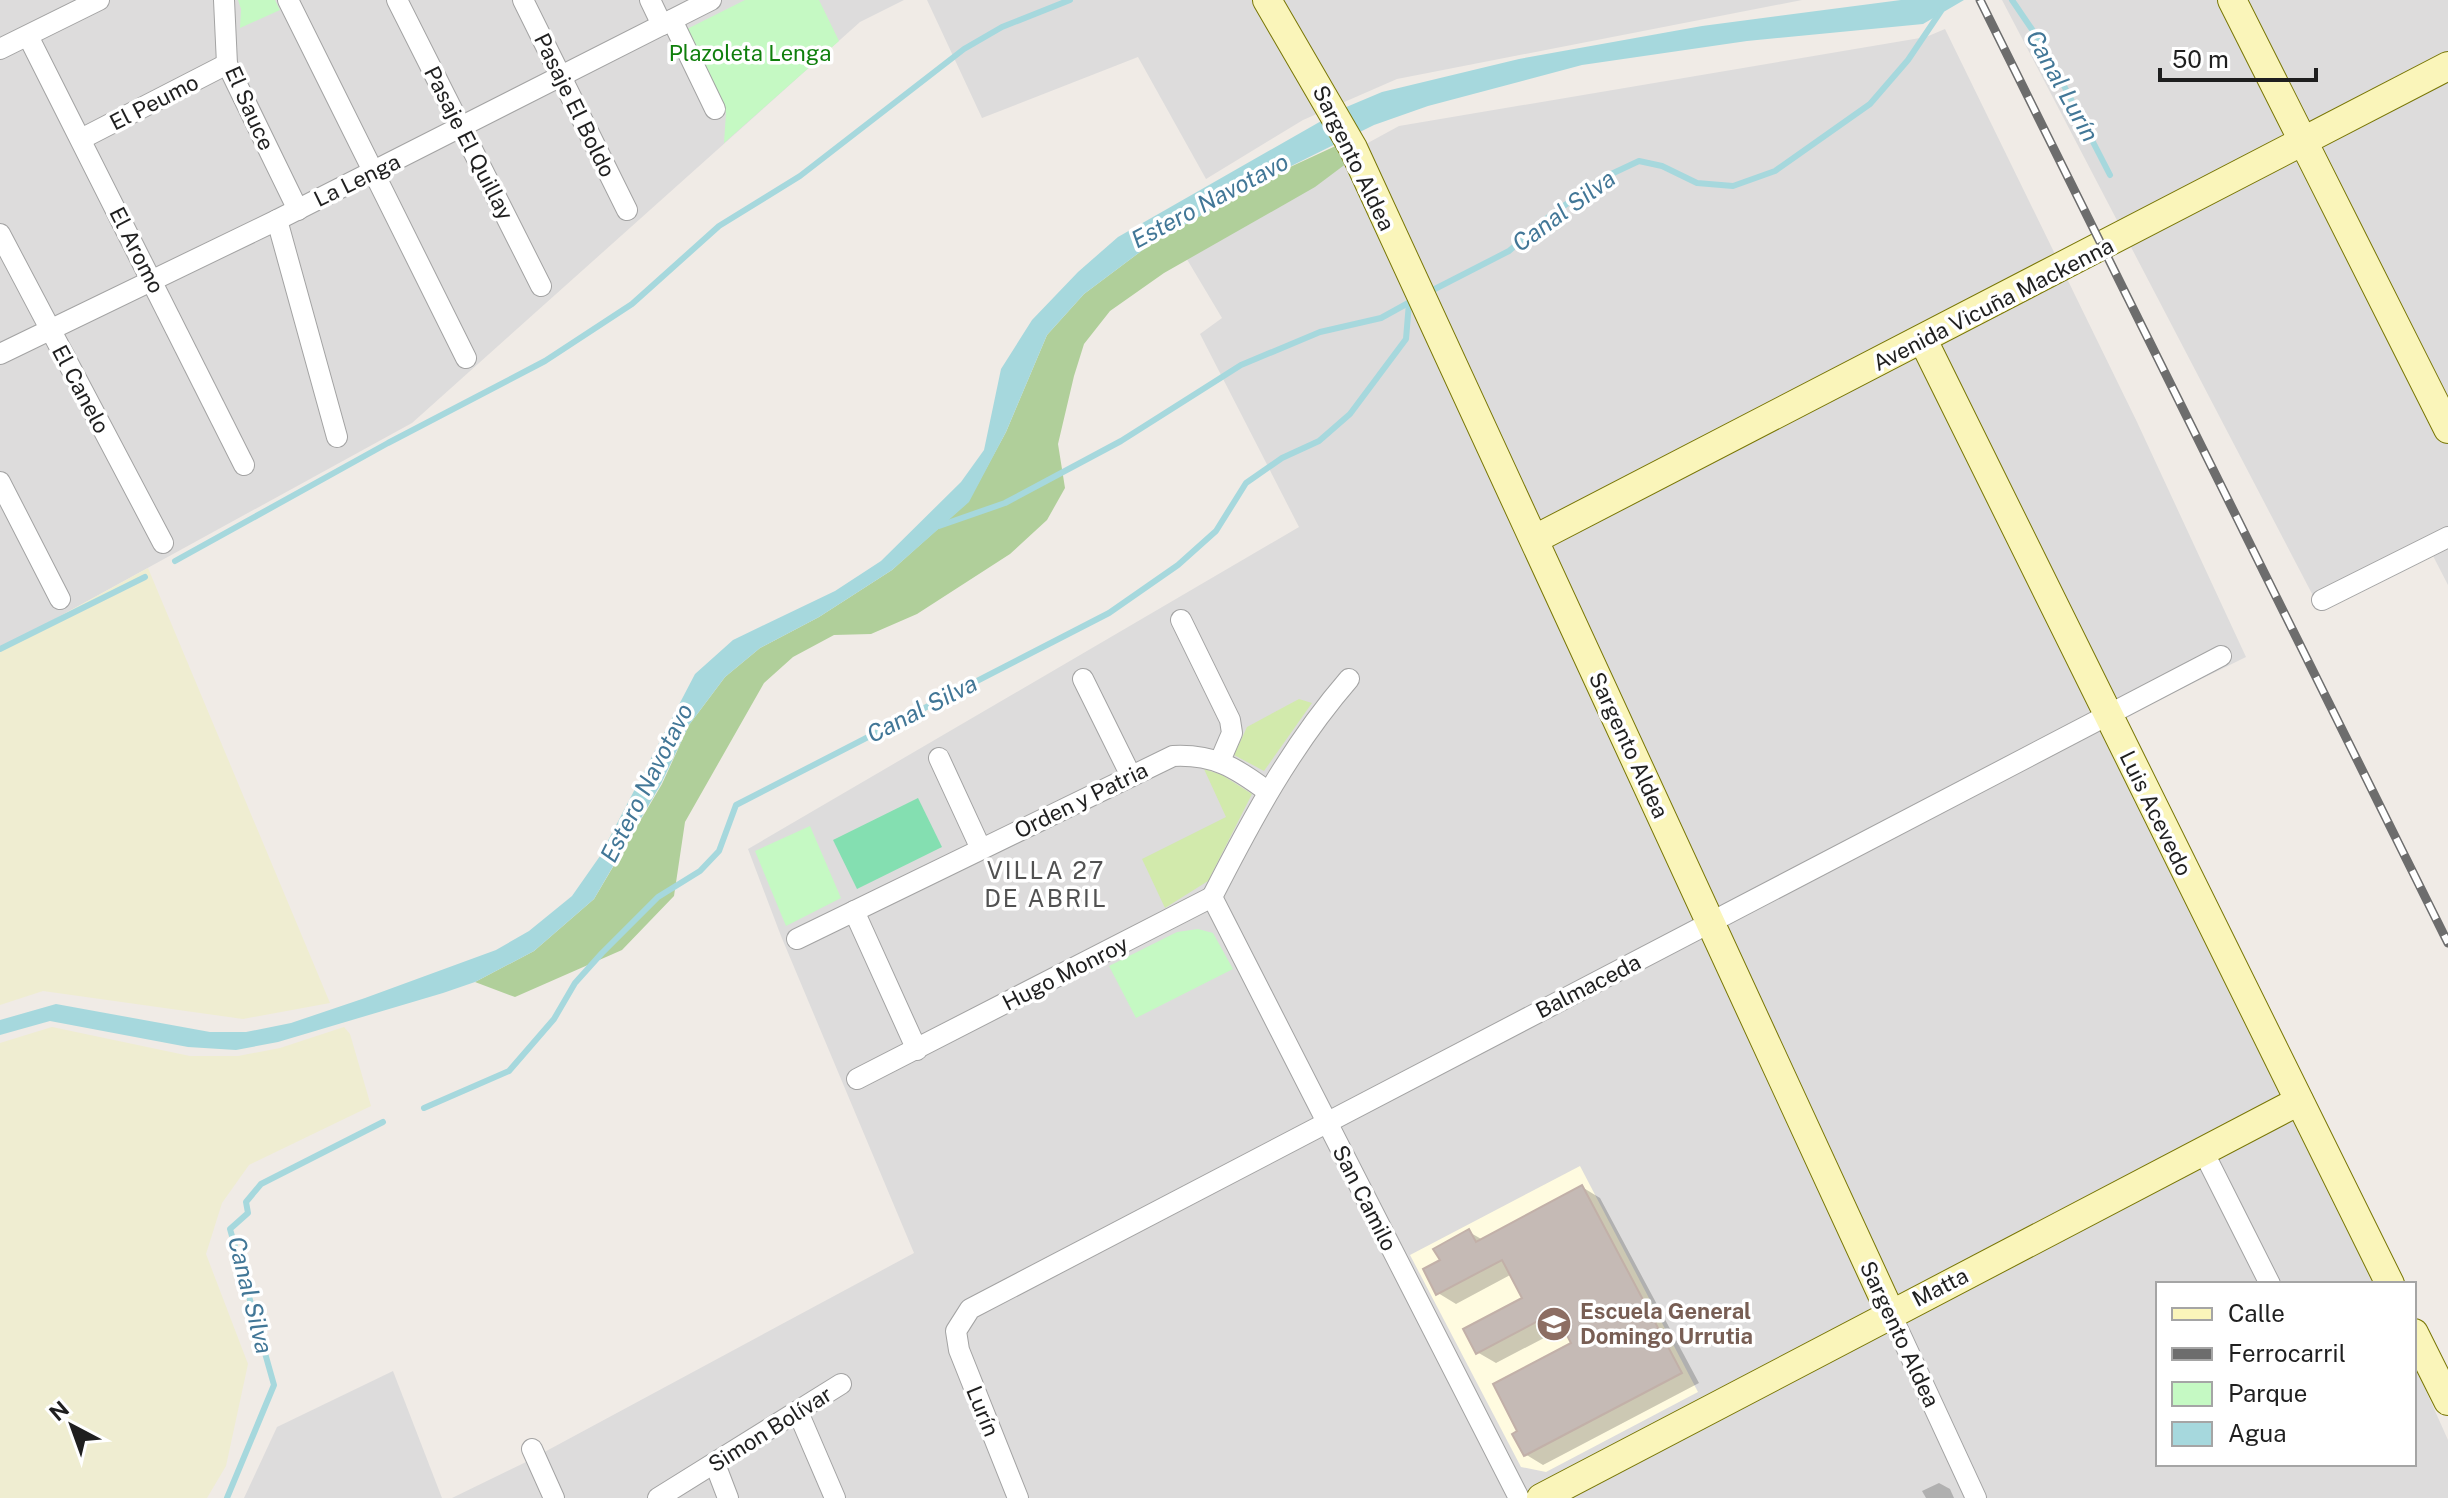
<svg xmlns="http://www.w3.org/2000/svg" width="2448" height="1498" font-family="'Public Sans',sans-serif">
  <style>
    .residential { fill: #dddcdc }
    .education { fill: #fffbe0 }
    .farmland { fill: #efedd1 }
    .grass { fill: #d2eaac }
    .forest { fill: #b0cf9a }
    .park { fill: #c5f9c3 }
    .pitch { fill: #84dfb1 }
    .water { fill: #a6d8dd }
    .shadow { fill: #0003 }
    .lines { fill: none; stroke-linecap: round; stroke-linejoin: round }
    .stream { stroke: #a6d8dd; stroke-width: 6 }
    .building { fill: #c5bab5; stroke: #c2b0a8; stroke-width: 2 }
    .street-casing { stroke: #a3a3a3; stroke-width: 22 }
    .secondary-casing { stroke: #787605; stroke-width: 30 }
    .street { stroke: #fff; stroke-width: 20 }
    .secondary { stroke: #faf5ba; stroke-width: 28 }
    .rail-casing { stroke: #6d6d6d; stroke-width: 9 }
    .rail { stroke: #fff; stroke-width: 6; stroke-dasharray: 18; stroke-linecap: butt }
    .labels { text-anchor: middle; stroke-width: 7; stroke-linejoin: round; paint-order: stroke }
    .park-label { font-size: 22px; fill: #107f0c; stroke: #fff }
    .street-label { font-size: 22px; fill: #1f1f1f; stroke: #fff }
    .education-label { font-size: 22px; font-weight: bold; fill: #785e54; stroke: #fff; text-anchor: start }
    .water-label { font-size: 24px; font-style: italic; fill: #427797; stroke: #fff }
    .neighbourhood-label { font-size: 24px; letter-spacing: 2px; fill: #525252; stroke: #fff }
  </style>
  <rect width="100%" height="100%" fill="#f0ebe6"/>
  <g class="residential">
    <path d="M 0,0 L 904,0 L 860,22 L 412,423 L 0,649 Z"/>
    <path d="M 927,0 L 1802,0 L 1397,79 L 1303,120 L 1206,179 L 1138,57 L 982,118 Z"/>
    <path d="M 2002,0 L 2448,0 L 2448,585 L 2431,552 L 2321,611 Z"/>
    <path d="M 1945,29 L 2137,422 L 2246,657 L 2110,724 L 2379,1284 L 2158,1284 L 2158,1464 L 2414,1464 L 2414,1364 L 2448,1440 L 2448,1498 L 452,1498 L 524,1463 L 914,1253 L 781,936 L 748,849 L 1299,527 L 1200,334 L 1222,318 L 1179,246 L 1399,126 L 1926,37 Z"/>
    <path d="M 393,1371 L 442,1498 L 244,1498 L 277,1427 Z"/>
  </g>
  <path class="education" d="M 1580,1166 L 1698,1392 L 1546,1472 L 1521,1467 L 1410,1255 Z"/>
  <g class="farmland">
    <path d="M 148,568 L 330,1003 L 243,1019 L 43,991 L 0,1005 L 0,649 Z"/>
    <path d="M 52,1027 L 190,1056 L 238,1056 L 280,1048 L 344,1027 L 350,1034 L 371,1106 L 249,1165 L 222,1203 L 206,1254 L 248,1364 L 226,1466 L 207,1498 L 0,1498 L 0,1043 Z"/>
  </g>
  <g class="grass">
    <path d="M 1299,699 L 1312,703 L 1264,771 L 1234,755 L 1247,727 Z"/>
    <path d="M 1204,769 L 1222,775 L 1252,794 L 1208,881 L 1165,908 L 1142,859 L 1226,817 Z"/>
  </g>
  <path class="forest" d="M 1342,143 L 1347,163 L 1315,187 L 1164,273 L 1110,311 L 1084,344 L 1074,376 L 1058,444 L 1065,488 L 1047,520 L 1010,554 L 917,614 L 871,634 L 834,635 L 793,657 L 764,683 L 685,822 L 674,896 L 622,950 L 515,997 L 475,982 L 534,951 L 594,899 L 662,784 L 689,725 L 725,677 L 760,648 L 819,617 L 892,570 L 968,502 L 1006,432 L 1047,335 L 1084,294 L 1152,243 L 1275,174 Z"/>
  <g class="park">
    <path d="M 238,0 L 275,0 L 280,10 L 240,28 L 241,9 Z"/>
    <path d="M 745,0 L 819,0 L 839,41 L 724,143 L 726,113 L 683,31 Z"/>
    <path d="M 810,826 L 841,898 L 786,926 L 755,851 Z"/>
    <path d="M 1198,929 L 1213,933 L 1233,969 L 1136,1018 L 1109,966 L 1177,932 Z"/>
  </g>
  <path class="pitch" d="M 918,798 L 942,847 L 857,889 L 833,840 Z"/>
  <path class="water" d="M 1901,0 L 1964,0 L 1923,24 L 1747,41 L 1582,65 L 1428,106 L 1374,125 L 1275,174 L 1152,243 L 1084,294 L 1047,335 L 1006,432 L 969,502 L 892,570 L 819,617 L 760,648 L 725,677 L 689,725 L 661,784 L 594,899 L 534,951 L 475,982 L 443,993 L 278,1042 L 236,1050 L 188,1047 L 50,1021 L 0,1035 L 0,1020 L 56,1004 L 210,1032 L 246,1032 L 291,1023 L 365,998 L 496,950 L 529,931 L 572,896 L 600,856 L 695,674 L 733,640 L 835,591 L 881,561 L 961,482 L 984,450 L 1001,369 L 1032,320 L 1078,272 L 1118,237 L 1344,108 L 1382,92 L 1519,59 L 1702,26 Z"/>
  <g class="shadow">
    <path d="M 1582,1187 L 1600,1198 L 1699,1383 L 1543,1465 L 1525,1454 L 1574,1344 L 1565,1327 L 1496,1363 L 1477,1352 L 1524,1299 L 1512,1274 L 1456,1304 L 1438,1293 L 1442,1261 L 1469,1232 L 1483,1240 Z"/>
    <path d="M 1939,1483 L 1950,1489 L 1954,1498 L 1926,1498 L 1922,1491 Z"/>
  </g>
  <g class="lines">
    <g class="stream">
      <path d="M 2012,0 L 2044,47 L 2110,175"/>
      <path d="M 1427,293 L 1509,251 L 1552,214 L 1607,176 L 1639,161 L 1662,166 L 1697,183 L 1733,186 L 1775,171 L 1870,104 L 1908,60 L 1941,11"/>
      <path d="M 939,526 L 1005,503 L 1121,441 L 1241,365 L 1320,332 L 1381,318 L 1410,302"/>
      <path d="M 175,561 L 388,443 L 545,361 L 632,304 L 719,226 L 800,176 L 964,49 L 1002,27 L 1070,0"/>
      <path d="M 0,649 L 145,577"/>
      <path d="M 424,1108 L 509,1071 L 554,1019 L 575,983 L 602,953 L 658,897 L 700,871 L 719,851 L 736,805 L 1109,613 L 1178,565 L 1216,531 L 1246,483 L 1282,458 L 1319,441 L 1350,414 L 1406,339 L 1409,303"/>
      <path d="M 227,1498 L 274,1385 L 230,1229 L 248,1213 L 246,1202 L 261,1184 L 383,1122"/>
    </g>
  </g>
  <path class="building" d="M 1582,1185 L 1682,1373 L 1524,1456 L 1512,1434 L 1517,1431 L 1493,1384 L 1571,1343 L 1555,1312 L 1476,1354 L 1463,1329 L 1522,1298 L 1502,1260 L 1436,1295 L 1423,1269 L 1440,1260 L 1433,1249 L 1469,1229 L 1476,1242 Z"/>
  <g class="lines">
    <defs>
      <g id="street">
        <path d="M 224,0 L 227,64 L 298,210"/>
        <path d="M 288,0 L 466,358"/>
        <path d="M 397,0 L 541,286"/>
        <path d="M 523,0 L 627,210"/>
        <path d="M 650,0 L 662,25"/>
        <path d="M 672,20 L 715,109"/>
        <path d="M 28,36 L 244,465"/>
        <path d="M 0,49 L 99,0"/>
        <path d="M 81,139 L 227,64"/>
        <path d="M 277,220 L 337,437"/>
        <path d="M 0,234 L 163,543"/>
        <path d="M 0,354 L 277,220 L 711,0"/>
        <path d="M 0,482 L 60,599"/>
        <path d="M 2322,600 L 2448,537"/>
        <path d="M 1181,620 L 1230,720 L 1232,733 L 1220,761"/>
        <path d="M 1083,679 L 1131,776"/>
        <path d="M 939,758 L 981,849"/>
        <path d="M 1212,897 L 1519,1498"/>
        <path d="M 1212,897 C 1252,819 1291,746 1349,679"/>
        <path d="M 854,911 L 917,1050"/>
        <path d="M 797,939 L 1173,756 C 1213,754 1235,767 1267,791"/>
        <path d="M 857,1079 L 1212,897"/>
        <path d="M 2203,1151 L 2270,1284"/>
        <path d="M 1890,1312 L 1976,1498"/>
        <path d="M 798,1412 L 835,1498"/>
        <path d="M 532,1449 L 554,1498"/>
        <path d="M 715,1464 L 728,1498"/>
        <path d="M 658,1498 L 841,1384"/>
        <path d="M 1018,1498 L 959,1350 L 956,1331 L 970,1309 L 2221,656"/>
      </g>
      <g id="secondary">
        <path d="M 1267,0 L 1353,148 L 1890,1312"/>
        <path d="M 2232,0 L 2448,429"/>
        <path d="M 1923,340 L 2390,1284"/>
        <path d="M 1535,539 L 2448,66"/>
        <path d="M 2414,1333 L 2448,1401"/>
        <path d="M 1541,1498 L 2299,1101"/>
      </g>
    </defs>
    <use href="#street" class="street-casing"/>
    <use href="#secondary" class="secondary-casing"/>
    <use href="#street" class="street"/>
    <use href="#secondary" class="secondary"/>
    <defs>
      <path id="rail" d="M 1980,0 L 2448,943"/>
    </defs>
    <use href="#rail" class="rail-casing"/>
    <use href="#rail" class="rail"/>
  </g>
  <defs>
    <symbol id="school-disc" viewBox="-11 -11 22 22"><circle r="9.5" fill="#8d6e63" stroke="#fff"/><path d="M0-5L7-2L0 1L-7-2ZM-4 1L0 2.5L4 1V4Q0 6-4 4Z" fill="#fff"/></symbol>
  </defs>
  <g fill-rule="evenodd">
    <use href="#school-disc" x="1534" y="1304" width="40" height="40"/>
  </g>
  <g class="labels">
    <g class="park-label">
      <text x="750" y="61">Plazoleta Lenga</text>
    </g>
    <g class="street-label">
      <text transform="translate(154 102) rotate(-27)" y="8">El Peumo</text>
      <text transform="translate(575 105) rotate(64)" y="8">Pasaje El Boldo</text>
      <text transform="translate(250 108) rotate(66)" y="8">El Sauce</text>
      <text transform="translate(469 143) rotate(63)" y="8">Pasaje El Quillay</text>
      <text transform="translate(1354 158) rotate(64)" y="8">Sargento Aldea</text>
      <text transform="translate(357 180) rotate(-26)" y="8">La Lenga</text>
      <text transform="translate(137 250) rotate(63)" y="8">El Aromo</text>
      <text transform="translate(1993 304) rotate(-27)" y="8">Avenida Vicuña Mackenna</text>
      <text transform="translate(81 389) rotate(62)" y="8">El Canelo</text>
      <text transform="translate(1629 745) rotate(65)" y="8">Sargento Aldea</text>
      <text transform="translate(1081 800) rotate(-26)" y="8">Orden y Patria</text>
      <text transform="translate(2156 813) rotate(64)" y="8">Luis Acevedo</text>
      <text transform="translate(1065 973) rotate(-27)" y="8">Hugo Monroy</text>
      <text transform="translate(1588 986) rotate(-27)" y="8">Balmaceda</text>
      <text transform="translate(1365 1198) rotate(63)" y="8">San Camilo</text>
      <text transform="translate(1940 1287) rotate(-27)" y="8">Matta</text>
      <text transform="translate(1900 1334) rotate(65)" y="8">Sargento Aldea</text>
      <text transform="translate(983 1411) rotate(68)" y="8">Lurín</text>
      <text transform="translate(770 1429) rotate(-32)" y="8">Simon Bolívar</text>
    </g>
    <g class="education-label">
      <text x="1580" y="1319">Escuela General<tspan x="1580" dy="25">Domingo Urrutia</tspan></text>
    </g>
    <g class="water-label">
      <text transform="translate(2062 86) rotate(61)" y="8">Canal Lurín</text>
      <text transform="translate(1210 201) rotate(-28)" y="8">Estero Navotavo</text>
      <text transform="translate(1564 211) rotate(-36)" y="8">Canal Silva</text>
      <text transform="translate(922 709) rotate(-27)" y="8">Canal Silva</text>
      <text transform="translate(647 783) rotate(-63)" y="8">Estero Navotavo</text>
      <text transform="translate(250 1295) rotate(76)" y="8">Canal Silva</text>
    </g>
    <g class="neighbourhood-label">
      <text x="1046" y="879">VILLA 27<tspan x="1046" dy="28">DE ABRIL</tspan></text>
    </g>
  </g>
  <rect x="2156" y="1282" width="260" height="184" fill="#ffffff" stroke="#a5a5a5" stroke-width="2"/>
  <rect x="2172" y="1308" width="40" height="12" fill="#faf5ba" stroke="#a5a5a5" stroke-width="2"/>
  <text x="2228" y="1322" font-size="24" fill="#1f1f1f">Calle</text>
  <rect x="2172" y="1348" width="40" height="12" fill="#6d6d6d" stroke="#a5a5a5" stroke-width="2"/>
  <text x="2228" y="1362" font-size="24" fill="#1f1f1f">Ferrocarril</text>
  <rect x="2172" y="1382" width="40" height="24" fill="#c5f9c3" stroke="#a5a5a5" stroke-width="2"/>
  <text x="2228" y="1402" font-size="24" fill="#1f1f1f">Parque</text>
  <rect x="2172" y="1422" width="40" height="24" fill="#a6d8dd" stroke="#a5a5a5" stroke-width="2"/>
  <text x="2228" y="1442" font-size="24" fill="#1f1f1f">Agua</text>
  <g transform="translate(72 1426) rotate(319)" stroke="#ffffff" stroke-width="6" paint-order="stroke">
  <path d="M0-6L14 30L0 20L-14 30Z" fill="#1f1f1f"/>
  <text y="-12" font-size="22" font-weight="bold" text-anchor="middle" fill="#1f1f1f">N</text>
  </g>
  <path d="M2160 68v12h156v-12" fill="none" stroke="#1f1f1f" stroke-width="4"/>
  <text x="2172" y="68" font-size="24" fill="#1f1f1f" stroke="#ffffff" stroke-width="6" paint-order="stroke">50 m</text>
</svg>
